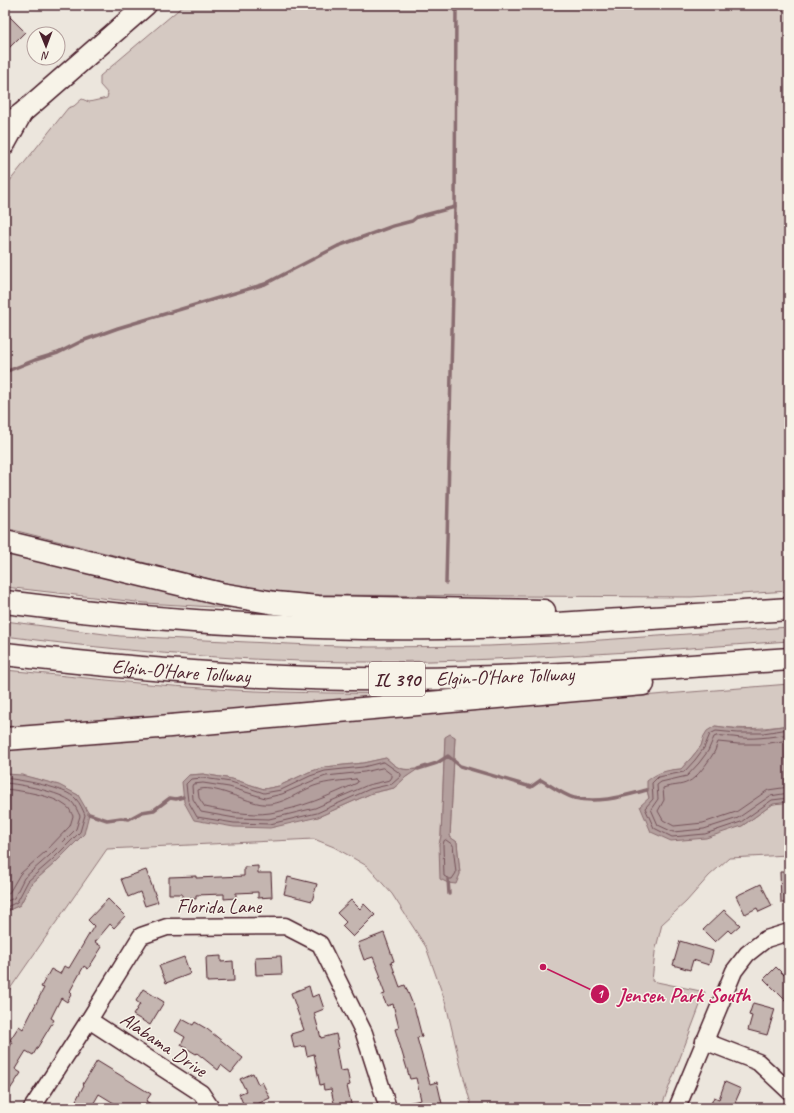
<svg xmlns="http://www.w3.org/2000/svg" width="794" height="1113" font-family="Caveat,sans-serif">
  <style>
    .green { fill: #d5c9c2; stroke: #907476; fill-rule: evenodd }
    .water { fill: #b39f9d; stroke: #896c6f }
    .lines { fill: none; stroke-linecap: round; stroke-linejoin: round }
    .shore { stroke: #745259; stroke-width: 1 }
    .stream { stroke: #896c6f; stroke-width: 3.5 }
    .building { fill: #c4b5b0; stroke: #4a1f2b }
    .minor-casing { stroke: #4a1f2b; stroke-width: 19 }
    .major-casing { stroke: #4a1f2b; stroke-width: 23 }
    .highway-casing { stroke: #4a1f2b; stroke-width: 25 }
    .minor { stroke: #f7f3e8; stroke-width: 16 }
    .major { stroke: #f7f3e8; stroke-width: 20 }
    .highway { stroke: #f7f3e8; stroke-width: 22 }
    .labels { text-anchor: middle; stroke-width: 3; stroke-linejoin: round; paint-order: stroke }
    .shield { fill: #f7f3e8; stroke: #7e5f64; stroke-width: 1 }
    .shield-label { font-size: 19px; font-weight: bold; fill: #4a1f2b }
    .street-label { font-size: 20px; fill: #4a1f2b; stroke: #f7f3e8 }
    .leader { fill: none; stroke: #c2185b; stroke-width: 1.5 }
    .callout-dot { fill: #c2185b; stroke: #f7f3e8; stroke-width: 1.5 }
    .mark-label { font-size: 12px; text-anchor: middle; font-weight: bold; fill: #fff }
    .callout-label { font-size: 21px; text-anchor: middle; font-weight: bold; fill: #c2185b; stroke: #f7f3e8; stroke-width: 3; stroke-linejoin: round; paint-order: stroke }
  </style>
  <rect width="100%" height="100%" fill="#ece6dd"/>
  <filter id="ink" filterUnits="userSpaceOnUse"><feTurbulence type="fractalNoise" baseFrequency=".025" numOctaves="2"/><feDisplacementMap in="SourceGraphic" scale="8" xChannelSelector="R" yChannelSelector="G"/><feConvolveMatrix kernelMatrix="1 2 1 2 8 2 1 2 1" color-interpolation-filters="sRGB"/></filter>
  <g filter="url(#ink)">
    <g class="green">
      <path d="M 184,5 L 789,5 L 789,591 L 691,597 L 317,595 L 282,592 L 234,585 L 5,528 L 5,187 L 68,108 L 74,106 L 82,99 L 89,102 L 107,98 L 108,94 L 100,85 L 100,76 Z"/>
      <path d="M 5,553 L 230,603 L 230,608 L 145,603 L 5,587 Z"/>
      <path d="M 5,621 L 120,636 L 311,645 L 369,647 L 489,646 L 557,643 L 789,627 L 789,641 C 650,651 511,661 371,662 C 249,662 126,652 5,636 Z"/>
      <path d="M 5,670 C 71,676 136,684 202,688 C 270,693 339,693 408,694 L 408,699 L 5,728 Z"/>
      <path d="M 789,684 L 789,725 C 761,729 743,730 715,726 L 704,736 L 701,746 L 692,757 L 681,769 L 671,770 L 647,790 L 649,798 L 742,826 L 773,804 L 789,802 L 789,855 L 729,858 L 709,876 L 686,902 L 662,924 L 655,952 L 652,981 L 705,992 L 661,1108 L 472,1108 L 460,1064 L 446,1004 L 426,947 L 392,894 L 367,866 L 334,847 L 314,839 L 107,849 L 5,996 L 5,912 L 20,905 L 31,884 L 55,863 L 78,795 C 55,783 31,776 5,774 L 5,748 ZM 455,737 L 450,837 L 457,842 L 460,874 L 455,884 L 439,845 L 441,836 L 445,738 ZM 386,758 C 400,770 399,770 417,769 L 406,777 L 394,788 L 372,793 L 318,817 L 182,782 L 189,775 L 203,774 L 232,779 L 264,789 L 279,786 L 309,772 L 325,767 L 363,763 Z"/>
    </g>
    <g class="water">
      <path d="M 789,725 L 789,802 L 773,804 L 742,826 L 706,838 L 671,841 L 651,832 L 640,806 L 649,798 L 647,790 L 647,781 C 658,772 667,770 681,769 L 692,757 L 701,746 L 704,736 L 707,731 L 715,726 L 738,729 L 763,729 Z"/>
      <path d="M 450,734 L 455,737 L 450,837 L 457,842 L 460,874 L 456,884 L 448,883 L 440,879 L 439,845 L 441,836 L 445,737 Z"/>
      <path d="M 386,758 C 398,769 402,771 418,769 L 406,777 L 394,788 L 372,793 L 318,817 L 270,828 L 234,827 L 194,820 L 184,802 L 182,782 L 189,775 L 203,774 L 232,779 L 264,789 L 279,786 L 309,772 L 325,767 L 363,763 Z"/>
      <path d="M 5,774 L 22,775 L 59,785 L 78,795 L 89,814 L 84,834 L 55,863 L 31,884 L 20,905 L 5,912 Z"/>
    </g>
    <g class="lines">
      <g class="shore">
        <path d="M 789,729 L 763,733 L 738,733 L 716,731 L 710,734 L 704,748 L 695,760 L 684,772 L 658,777 L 652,783 L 653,799 L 645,808 L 654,828 L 672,837 L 705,834 L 741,822 L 772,800 L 789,798"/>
        <path d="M 789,734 C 771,737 751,740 733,737 C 727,737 719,734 714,737 L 708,751 L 699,763 L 687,776 L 661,782 L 657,785 L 658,799 L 651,809 L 658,825 L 673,832 L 704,829 L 738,818 L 770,796 L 789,793"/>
        <path d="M 789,740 L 763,744 L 738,744 L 718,742 C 716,746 716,750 713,754 C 708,762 697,778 688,782 C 681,786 671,785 663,788 L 664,800 L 658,811 L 663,820 L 674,826 L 703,823 L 736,812 L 768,790 L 789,787"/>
        <path d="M 384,762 L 401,774 L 401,776 L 392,784 L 370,789 L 317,813 L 270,824 L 234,823 L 197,817 L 188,801 L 186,784 L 191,779 L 203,778 L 231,782 L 264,793 L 281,790 L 310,776 L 325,771 L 363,767 Z"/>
        <path d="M 383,768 L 392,775 L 392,777 L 390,780 L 368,785 L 315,808 L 269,819 L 235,818 L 201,812 L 193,799 L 192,786 L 193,784 L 203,783 L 229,787 L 265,798 L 282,794 L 312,781 L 326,776 L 364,772 Z"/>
        <path d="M 5,778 C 20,780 66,787 76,799 C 80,803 83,810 85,815 L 80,832 L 52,860 L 28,881 L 17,902 L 5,908"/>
        <path d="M 356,779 L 358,781 L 357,783 C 329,796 301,808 270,813 C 251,816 224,811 205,807 L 199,798 L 198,790 C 211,783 248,803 263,804 C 281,806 298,792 314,786 C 328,781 342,781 356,779 Z"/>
        <path d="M 5,783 C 20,784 61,792 72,802 C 75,805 78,812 80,816 L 76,829 L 49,856 L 24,878 L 14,898 L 5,902"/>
        <path d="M 5,789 C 23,791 52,795 66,806 C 70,808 71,813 73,816 L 70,826 L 45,852 L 20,874 L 9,893 L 5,896"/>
        <path d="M 446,840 L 453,845 L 456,873 L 452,879 L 449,879 L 444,876 L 443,845 L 444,841 Z"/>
      </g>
      <g class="stream">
        <path d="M 5,372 L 35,360 L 58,353 L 82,341 L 118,328 L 265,284 L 338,246 L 393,226 L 412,221 L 417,217 L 455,207"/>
        <path d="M 446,583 L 455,207 L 456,5"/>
        <path d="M 418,769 L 437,763 L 448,756 L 460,766 L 531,787 L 541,780 C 550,785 563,795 574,798 C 598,804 624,796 647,790"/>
        <path d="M 89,814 L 107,820 L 121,818 L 129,819 L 142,812 L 154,810 L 170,798 L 176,799 L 183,797"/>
        <path d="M 448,879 L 449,894"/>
      </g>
    </g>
    <g class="building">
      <path d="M 5,12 L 25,32 L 5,52 Z"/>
      <path d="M 258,866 L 258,873 L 271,873 L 272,897 L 258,898 L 258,892 L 236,893 L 236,898 L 224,899 L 224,894 L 196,895 L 196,899 L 182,899 L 182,894 L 169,894 L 169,877 L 196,876 L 196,878 L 244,876 L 244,867 Z"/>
      <path d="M 146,870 L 158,902 L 145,906 L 140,892 L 128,897 L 121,879 Z"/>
      <path d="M 780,872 L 789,872 L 789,903 L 781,903 Z"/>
      <path d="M 288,877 L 317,884 L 312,901 L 284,894 Z"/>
      <path d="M 761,884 L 772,906 L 759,912 L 757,908 L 745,914 L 736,896 Z"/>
      <path d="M 108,899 L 125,916 L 114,928 L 110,924 L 95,942 L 102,947 L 88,969 L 84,966 L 70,991 L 72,993 L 67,1002 L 61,998 L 51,1018 L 54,1020 L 33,1055 L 26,1051 L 15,1069 L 21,1073 L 5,1097 L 5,1054 L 13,1042 L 10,1040 L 19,1026 L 23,1029 L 44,988 L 41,987 L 51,969 L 60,974 L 64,966 L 69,968 L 94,926 L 88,920 Z"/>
      <path d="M 351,900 L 360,909 L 364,904 L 375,915 L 353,937 L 342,926 L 346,922 L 337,913 Z"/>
      <path d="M 724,910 L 740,925 L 731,933 L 728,930 L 715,942 L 703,930 Z"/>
      <path d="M 384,933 L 394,961 L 391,962 L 400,987 L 405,985 L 415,1010 L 422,1037 L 417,1038 L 430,1084 L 437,1082 L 443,1108 L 403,1108 L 402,1104 L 421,1100 L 416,1078 L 410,1079 L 395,1029 L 399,1028 L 393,1004 L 387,1006 L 382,995 L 385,994 L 379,978 L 381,977 L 373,957 L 364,960 L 358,943 Z"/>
      <path d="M 680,941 L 713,951 L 709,965 L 693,960 L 690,970 L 673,965 Z"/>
      <path d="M 221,956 L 221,962 L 233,961 L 234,981 L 207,982 L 206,957 Z"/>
      <path d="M 281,956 L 282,974 L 256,975 L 255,957 Z"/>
      <path d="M 184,957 L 190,974 L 166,983 L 159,966 Z"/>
      <path d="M 776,967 L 784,975 L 789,970 L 789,1004 L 764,979 Z"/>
      <path d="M 309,986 L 312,997 L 319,994 L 324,1009 L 314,1013 L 321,1038 L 336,1034 L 339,1048 L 336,1049 L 340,1071 L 347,1070 L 350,1085 L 347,1086 L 352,1108 L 335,1108 L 331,1089 L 324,1090 L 323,1084 L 320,1085 L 314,1054 L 307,1056 L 305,1046 L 294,1048 L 291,1034 L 304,1030 L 291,993 Z"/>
      <path d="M 143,989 L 164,1002 L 150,1025 L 133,1015 L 140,1004 L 136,1001 Z"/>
      <path d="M 753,1003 L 775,1009 L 767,1035 L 748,1030 L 752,1016 L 749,1015 Z"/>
      <path d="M 182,1019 L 193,1025 L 195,1022 L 207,1029 L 243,1058 L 231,1073 L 221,1065 L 218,1070 L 197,1053 L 196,1054 L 181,1045 L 185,1037 L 175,1031 Z"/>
      <path d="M 97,1061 L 151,1094 L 146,1101 L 157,1108 L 122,1108 L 99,1094 L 91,1108 L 72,1108 L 84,1085 L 83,1084 Z"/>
      <path d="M 253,1073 L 258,1084 L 262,1082 L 270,1098 L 249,1108 L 245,1108 L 239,1094 L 246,1091 L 240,1079 Z"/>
      <path d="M 725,1082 L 741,1089 L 734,1105 L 741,1108 L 709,1108 L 714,1097 L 719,1099 Z"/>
    </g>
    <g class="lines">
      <defs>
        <g id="minor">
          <path d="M 89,1020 L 201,1093 L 211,1108"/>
          <path d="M 704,1041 L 758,1062 L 789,1091"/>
          <path d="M 32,1108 L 89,1020 L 141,936 L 167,927 L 285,926 L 320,944 L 364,1033 L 388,1108"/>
          <path d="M 677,1108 L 734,971 L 747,954 L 766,939 L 789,932"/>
        </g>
        <g id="major">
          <path d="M 5,126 L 22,113 L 146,5"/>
          <path d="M 5,144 L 21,115"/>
        </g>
        <g id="highway">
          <path d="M 5,542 L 221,594 L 275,603 L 318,607 L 544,611"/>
          <path d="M 5,602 C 150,621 296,630 442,628 C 558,626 674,616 789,609"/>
          <path id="s1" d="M 5,654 C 140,670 275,681 411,679 C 537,678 663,668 789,659"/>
          <path d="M 5,739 L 159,727 L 643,684"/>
        </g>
      </defs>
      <use href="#minor" class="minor-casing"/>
      <use href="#major" class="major-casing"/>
      <use href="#highway" class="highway-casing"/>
      <use href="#minor" class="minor"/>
      <use href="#major" class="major"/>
      <use href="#highway" class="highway"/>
    </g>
  </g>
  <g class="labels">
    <rect class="shield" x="369" y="662" width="56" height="34" rx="3"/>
    <g class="shield-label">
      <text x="397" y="686">IL 390</text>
    </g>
    <g class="street-label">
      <text dy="7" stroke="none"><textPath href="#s1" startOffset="177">Elgin-O'Hare Tollway</textPath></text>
      <text transform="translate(505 676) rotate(-2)" y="7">Elgin-O'Hare Tollway</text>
      <text x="219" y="913">Florida Lane</text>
      <text transform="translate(164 1044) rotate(34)" y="7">Alabama Drive</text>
    </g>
  </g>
  <path class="leader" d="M543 967L600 994"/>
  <g class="callout-dot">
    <circle cx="543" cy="967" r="4"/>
    <circle cx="600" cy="994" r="10"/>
  </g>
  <g class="mark-label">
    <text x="600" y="998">1</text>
  </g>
  <g class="callout-label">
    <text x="684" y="1002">Jensen Park South</text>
  </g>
  <rect width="794" height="1113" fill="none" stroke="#f7f3e8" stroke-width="20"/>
  <rect x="10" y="10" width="774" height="1093" fill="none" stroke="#4a1f2b" stroke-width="1.5" filter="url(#ink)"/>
  <g transform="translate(46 46) rotate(179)"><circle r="19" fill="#f7f3e8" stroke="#b29e9c"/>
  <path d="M0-3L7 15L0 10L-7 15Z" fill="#4a1f2b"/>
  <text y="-6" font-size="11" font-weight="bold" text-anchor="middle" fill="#4a1f2b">N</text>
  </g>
</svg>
